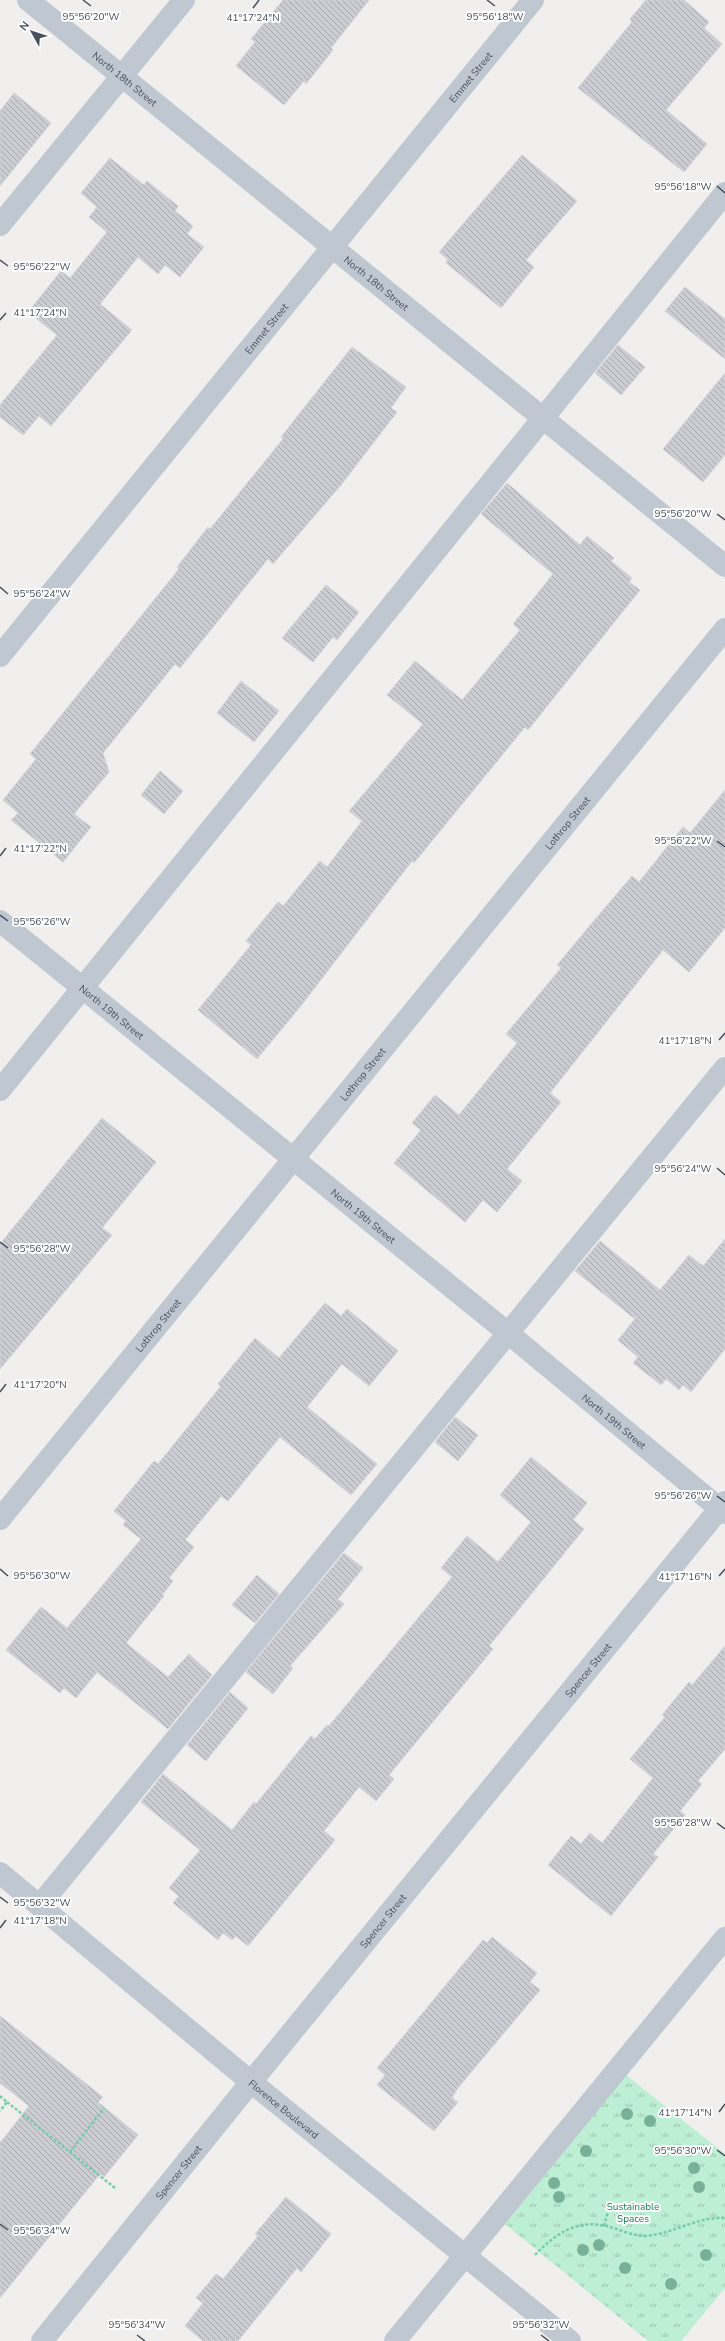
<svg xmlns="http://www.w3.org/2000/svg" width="725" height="2341" font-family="'Nunito Sans',sans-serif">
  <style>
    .grass { fill: url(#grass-tufts) }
    .building { fill: url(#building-back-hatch); stroke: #d2d4da }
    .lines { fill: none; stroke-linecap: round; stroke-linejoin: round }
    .path { stroke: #74cda8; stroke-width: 2.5; stroke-dasharray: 3 2; stroke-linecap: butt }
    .service { stroke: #bfc7d0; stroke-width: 22 }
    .minor { stroke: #bfc7d0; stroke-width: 22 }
    .tertiary { stroke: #bfc7d0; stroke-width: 22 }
    .tree { fill: #79b098 }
    .ticks { fill: none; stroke: #46505c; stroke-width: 1.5 }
    .labels { text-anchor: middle; stroke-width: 4; stroke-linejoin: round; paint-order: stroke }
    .street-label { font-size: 10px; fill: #46505c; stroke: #fff }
    .park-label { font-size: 10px; fill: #177d52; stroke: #fff }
    .ticks-label { font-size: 10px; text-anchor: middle; fill: #46505c; stroke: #fff; stroke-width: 4; stroke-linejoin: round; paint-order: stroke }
  </style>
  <defs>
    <pattern id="grass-tufts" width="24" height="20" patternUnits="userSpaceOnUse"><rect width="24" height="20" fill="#bcefd3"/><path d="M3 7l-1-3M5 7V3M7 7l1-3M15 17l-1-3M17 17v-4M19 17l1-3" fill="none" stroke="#9bc4ae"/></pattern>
    <pattern id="building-back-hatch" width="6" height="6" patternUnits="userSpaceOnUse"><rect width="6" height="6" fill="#cbcdd3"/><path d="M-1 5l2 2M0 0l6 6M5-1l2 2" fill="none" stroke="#a7a9ae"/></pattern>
  </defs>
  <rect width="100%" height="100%" fill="#f1eeee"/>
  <path class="grass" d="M 626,2075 L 725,2154 L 725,2288 L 681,2341 L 648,2341 L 505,2224 Z"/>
  <g class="building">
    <path d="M 283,0 L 369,0 L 331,48 L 333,50 L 306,84 L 304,81 L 284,105 L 236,66 L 255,42 L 251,39 Z"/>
    <path d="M 646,0 L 684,0 L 709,22 L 704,28 L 722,44 L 666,110 L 707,144 L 684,172 L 578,88 L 632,22 L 630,19 Z"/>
    <path d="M 14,93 L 51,123 L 0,186 L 0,111 Z"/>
    <path d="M 522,155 L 577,201 L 526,260 L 534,267 L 501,308 L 446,263 L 448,260 L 439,252 Z"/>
    <path d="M 110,158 L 144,185 L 147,181 L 178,206 L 175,211 L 193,226 L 187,234 L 204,247 L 180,277 L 165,265 L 158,274 L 138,257 L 100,304 L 132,330 L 51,426 L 39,416 L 23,435 L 0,417 L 0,405 L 57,335 L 28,312 L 61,271 L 70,278 L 107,232 L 89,217 L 97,207 L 81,193 Z"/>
    <path d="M 685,287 L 725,319 L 725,359 L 665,311 Z"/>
    <path d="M 618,345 L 645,367 L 621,395 L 595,373 Z"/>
    <path d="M 352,347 L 406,387 L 391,408 L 397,412 L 341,485 L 273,564 L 268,559 L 180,668 L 175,664 L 103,753 L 109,772 L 74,814 L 91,827 L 63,862 L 11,820 L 18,813 L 3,800 L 36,759 L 30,754 L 179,569 L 177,567 L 208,527 L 210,529 L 283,439 L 281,437 Z"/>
    <path d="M 725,373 L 725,455 L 703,482 L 663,449 Z"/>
    <path d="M 507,483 L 580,545 L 587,536 L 614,558 L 611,561 L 632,578 L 629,582 L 640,590 L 528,730 L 525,727 L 414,863 L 412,861 L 300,1007 L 257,1059 L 198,1010 L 251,945 L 246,941 L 278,902 L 283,906 L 320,861 L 327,867 L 362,821 L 349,811 L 423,724 L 387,695 L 415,661 L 462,700 L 520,630 L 513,624 L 553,574 L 481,514 Z"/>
    <path d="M 326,585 L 359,612 L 337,640 L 333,637 L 313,662 L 282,638 Z"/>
    <path d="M 241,681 L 279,711 L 254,742 L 217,713 Z"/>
    <path d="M 160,771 L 183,791 L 164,814 L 141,795 Z"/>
    <path d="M 725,790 L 725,928 L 689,972 L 663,950 L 550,1093 L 561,1102 L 507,1169 L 522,1181 L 497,1212 L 483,1200 L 465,1222 L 394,1163 L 421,1130 L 412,1123 L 435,1095 L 459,1115 L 517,1043 L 506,1034 L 561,968 L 557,965 L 592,923 L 632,876 L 639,882 L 683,827 L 690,833 Z"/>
    <path d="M 102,1118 L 156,1162 L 102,1228 L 112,1235 L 0,1369 L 0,1244 Z"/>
    <path d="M 725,1239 L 725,1349 L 691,1392 L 683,1385 L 679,1390 L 666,1379 L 661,1385 L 633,1363 L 638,1357 L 618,1340 L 635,1319 L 575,1271 L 600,1241 L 660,1290 L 689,1255 L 703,1266 Z"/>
    <path d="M 325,1303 L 341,1316 L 347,1309 L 398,1351 L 369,1386 L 342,1364 L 307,1407 L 377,1464 L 351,1495 L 280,1437 L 228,1501 L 221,1496 L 185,1540 L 194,1547 L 169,1578 L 173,1581 L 162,1595 L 164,1596 L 126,1643 L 168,1677 L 189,1654 L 212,1675 L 168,1729 L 97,1672 L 76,1698 L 64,1688 L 60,1693 L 6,1650 L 41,1607 L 67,1628 L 141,1539 L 123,1525 L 126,1521 L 114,1511 L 154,1461 L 158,1464 L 221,1386 L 218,1384 L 255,1338 L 279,1358 Z"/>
    <path d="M 455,1417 L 478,1435 L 458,1461 L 435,1442 Z"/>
    <path d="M 531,1457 L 587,1503 L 573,1520 L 584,1529 L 489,1646 L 493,1649 L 389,1775 L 394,1779 L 376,1801 L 359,1787 L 324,1831 L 335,1840 L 248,1946 L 236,1936 L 232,1940 L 223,1933 L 218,1940 L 173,1903 L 179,1896 L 169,1888 L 200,1850 L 141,1802 L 163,1774 L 232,1830 L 254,1802 L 256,1804 L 311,1736 L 315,1739 L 327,1725 L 329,1726 L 452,1577 L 441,1568 L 467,1536 L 498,1562 L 531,1522 L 500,1495 Z"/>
    <path d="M 344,1553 L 363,1568 L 338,1599 L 344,1604 L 290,1666 L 293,1668 L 273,1694 L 246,1672 Z"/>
    <path d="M 257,1575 L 279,1594 L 255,1623 L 232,1605 Z"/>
    <path d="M 725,1646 L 725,1749 L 698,1781 L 702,1784 L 680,1811 L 685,1815 L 653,1854 L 658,1857 L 611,1916 L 548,1865 L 571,1836 L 581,1844 L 590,1833 L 602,1843 L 653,1778 L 630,1759 L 665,1717 L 662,1715 L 689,1682 L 692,1685 Z"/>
    <path d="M 230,1692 L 248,1708 L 206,1761 L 187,1745 Z"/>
    <path d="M 492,1937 L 537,1973 L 530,1982 L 540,1990 L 457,2089 L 452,2098 L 458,2102 L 434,2131 L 377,2085 L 385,2075 L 377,2068 L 483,1940 L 487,1943 Z"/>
    <path d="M 0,2016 L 103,2097 L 98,2102 L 138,2135 L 104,2177 L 100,2174 L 0,2298 L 0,2143 L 29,2106 L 0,2083 Z"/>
    <path d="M 286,2197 L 331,2234 L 301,2272 L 297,2268 L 238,2341 L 203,2341 L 185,2326 L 203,2303 L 196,2298 L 216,2274 L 223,2279 L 258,2236 L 255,2234 Z"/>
  </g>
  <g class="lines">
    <g class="path">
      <path d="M 0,2096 L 7,2102 L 0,2111"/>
      <path d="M 7,2102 L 115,2188"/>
      <path d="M 70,2152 L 104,2108"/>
      <path d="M 604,2226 L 608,2211"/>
      <path d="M 535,2255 C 556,2233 578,2218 610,2227 C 621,2230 633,2236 645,2236 C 673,2234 698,2216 725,2218"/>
    </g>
    <g class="service">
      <path d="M 0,225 L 184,0"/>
      <path d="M 0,1090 L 725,193"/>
      <path d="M 40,1905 L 725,1068"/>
      <path d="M 395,2341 L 725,1938"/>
    </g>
    <g class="minor">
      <path id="s1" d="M 28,0 L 725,566"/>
      <path id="s2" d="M 0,656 L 533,0"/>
      <path id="s3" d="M 0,921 L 508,1333 L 725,1513"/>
      <path id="s4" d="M 0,1519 L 725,629"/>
      <path id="s5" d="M 42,2341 L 251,2082 L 725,1502"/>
    </g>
    <path class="tertiary" id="s6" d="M 0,1873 L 251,2082 L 570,2341"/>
  </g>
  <g class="tree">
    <circle cx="627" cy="2114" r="6"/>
    <circle cx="650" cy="2121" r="6"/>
    <circle cx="586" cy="2151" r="6"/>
    <circle cx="694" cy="2168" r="6"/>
    <circle cx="554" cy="2183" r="6"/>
    <circle cx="699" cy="2187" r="6"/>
    <circle cx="559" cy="2197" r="6"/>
    <circle cx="599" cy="2245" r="6"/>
    <circle cx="583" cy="2250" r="6"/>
    <circle cx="706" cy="2255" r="6"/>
    <circle cx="625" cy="2268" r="6"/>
    <circle cx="671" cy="2284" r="6"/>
  </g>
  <path class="ticks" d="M 83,0 L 91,6M 487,0 L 495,6M 253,8 L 259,0M 717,186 L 725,193M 0,260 L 8,266M 0,320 L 6,313M 717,514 L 725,520M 0,587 L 8,594M 717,841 L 725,847M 0,856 L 6,848M 0,915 L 8,921M 719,1040 L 725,1033M 717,1168 L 725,1175M 0,1242 L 8,1248M 0,1392 L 6,1384M 717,1496 L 725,1502M 0,1569 L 8,1576M 719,1576 L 725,1569M 717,1823 L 725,1829M 0,1897 L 8,1903M 0,1928 L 6,1920M 719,2112 L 725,2104M 717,2150 L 725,2156M 0,2224 L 8,2230M 137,2335 L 145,2341M 541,2335 L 549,2341"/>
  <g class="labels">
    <g class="street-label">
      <text dy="4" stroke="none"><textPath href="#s2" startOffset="746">Emmet Street</textPath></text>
      <text dy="4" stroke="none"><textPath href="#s1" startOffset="125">North 18th Street</textPath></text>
      <text dy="4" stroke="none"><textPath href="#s1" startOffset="449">North 18th Street</textPath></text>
      <text dy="4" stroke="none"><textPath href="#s2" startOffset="422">Emmet Street</textPath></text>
      <text dy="4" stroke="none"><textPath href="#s4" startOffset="898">Lothrop Street</textPath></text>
      <text dy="4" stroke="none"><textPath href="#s3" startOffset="144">North 19th Street</textPath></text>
      <text dy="4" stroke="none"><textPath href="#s4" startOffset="574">Lothrop Street</textPath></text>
      <text dy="4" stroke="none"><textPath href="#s3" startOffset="468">North 19th Street</textPath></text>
      <text dy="4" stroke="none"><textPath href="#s4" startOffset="250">Lothrop Street</textPath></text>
      <text dy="4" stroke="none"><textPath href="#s3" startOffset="792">North 19th Street</textPath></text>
      <text dy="4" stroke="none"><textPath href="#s5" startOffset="865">Spencer Street</textPath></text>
      <text dy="4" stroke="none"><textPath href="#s5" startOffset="541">Spencer Street</textPath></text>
      <text dy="4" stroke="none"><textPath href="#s6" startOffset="369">Florence Boulevard</textPath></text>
      <text dy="4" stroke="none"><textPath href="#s5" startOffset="217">Spencer Street</textPath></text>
    </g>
    <g class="park-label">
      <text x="633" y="2210">Sustainable<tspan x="633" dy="12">Spaces</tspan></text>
    </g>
  </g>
  <g class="ticks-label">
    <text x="91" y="20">95°56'20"W</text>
    <text x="495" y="20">95°56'18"W</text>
    <text x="253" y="21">41°17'24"N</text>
    <text x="683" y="190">95°56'18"W</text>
    <text x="42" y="270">95°56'22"W</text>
    <text x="40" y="316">41°17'24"N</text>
    <text x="683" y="517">95°56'20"W</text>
    <text x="42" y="597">95°56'24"W</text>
    <text x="683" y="844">95°56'22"W</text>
    <text x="40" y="852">41°17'22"N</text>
    <text x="42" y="925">95°56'26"W</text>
    <text x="685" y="1044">41°17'18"N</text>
    <text x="683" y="1172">95°56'24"W</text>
    <text x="42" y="1252">95°56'28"W</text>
    <text x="40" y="1388">41°17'20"N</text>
    <text x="683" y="1499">95°56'26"W</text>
    <text x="42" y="1579">95°56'30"W</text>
    <text x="685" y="1580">41°17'16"N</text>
    <text x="683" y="1826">95°56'28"W</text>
    <text x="42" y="1906">95°56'32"W</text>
    <text x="40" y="1924">41°17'18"N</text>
    <text x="685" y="2116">41°17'14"N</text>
    <text x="683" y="2154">95°56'30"W</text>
    <text x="42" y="2234">95°56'34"W</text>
    <text x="137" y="2328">95°56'34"W</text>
    <text x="541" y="2328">95°56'32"W</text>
  </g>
  <g transform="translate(32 32) rotate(309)" stroke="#ffffff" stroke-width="3" paint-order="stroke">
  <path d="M0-3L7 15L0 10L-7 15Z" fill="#46505c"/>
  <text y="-6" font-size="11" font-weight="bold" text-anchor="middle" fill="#46505c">N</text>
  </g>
</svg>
